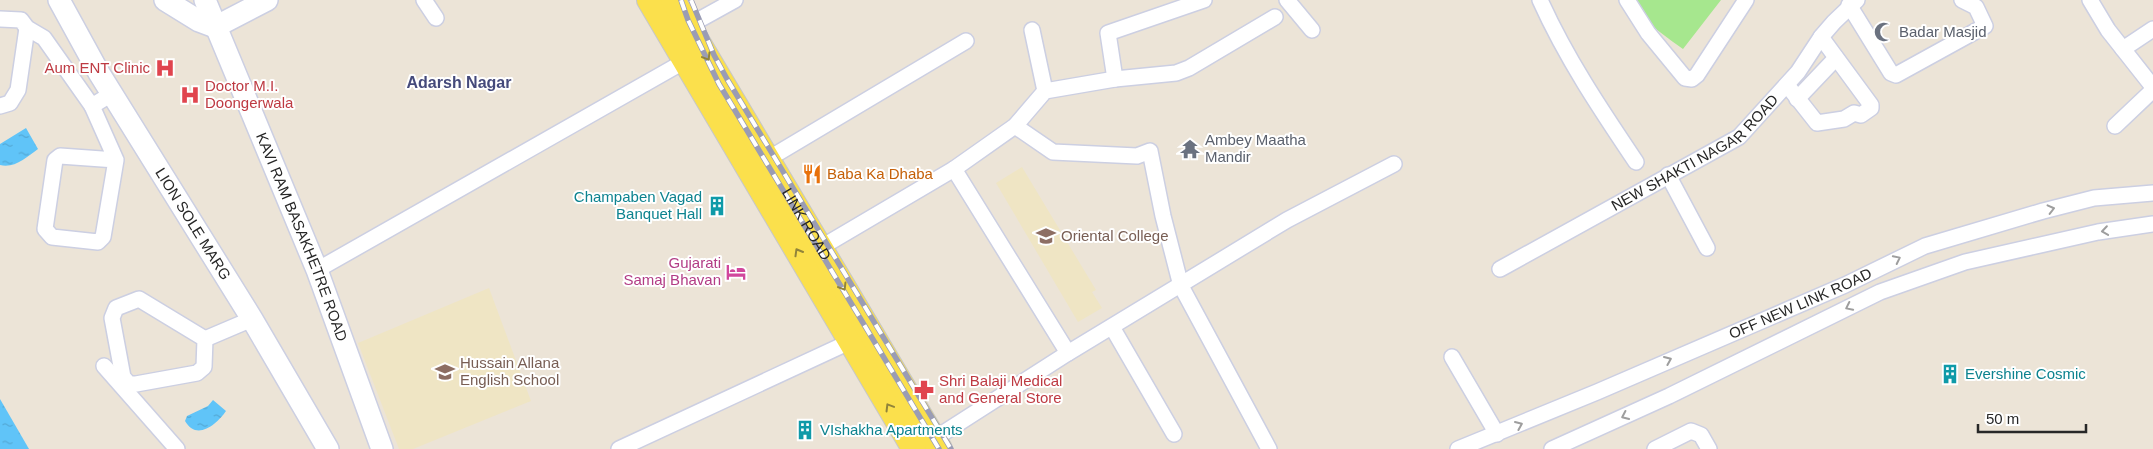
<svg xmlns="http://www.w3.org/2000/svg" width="2153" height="449" font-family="Helvetica,sans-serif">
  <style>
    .education { fill: #efe5c4 }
    .green { fill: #a6e78e }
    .water { fill: url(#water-ripples) }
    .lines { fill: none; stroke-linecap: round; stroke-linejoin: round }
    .street-casing { stroke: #cccfe2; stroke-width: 18 }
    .secondary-casing { stroke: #cccfe2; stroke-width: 24 }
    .primary-casing { stroke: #c7c7c7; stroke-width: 26 }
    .street { stroke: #fff; stroke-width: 15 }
    .secondary { stroke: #fff; stroke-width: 21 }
    .primary { stroke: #fbe04c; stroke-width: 24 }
    .rail-casing { stroke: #9a9cb4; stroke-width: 5.5 }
    .rail { stroke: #fff; stroke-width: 4; stroke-dasharray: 11; stroke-linecap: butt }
    .oneway { stroke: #91843a }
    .oneway2 { stroke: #9e9e9e }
    .labels { text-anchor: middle; stroke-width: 4; stroke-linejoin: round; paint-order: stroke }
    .worship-label { font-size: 15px; fill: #5b616d; stroke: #fff; text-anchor: start }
    .health-label { font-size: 15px; fill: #be3a42; stroke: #fff; text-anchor: start }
    .street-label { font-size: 15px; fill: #272727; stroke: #fff }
    .food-label { font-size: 15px; fill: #c56008; stroke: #fff; text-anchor: start }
    .culture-label { font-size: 15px; fill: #0d838f; stroke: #fff; text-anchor: start }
    .education-label { font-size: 15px; fill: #785e54; stroke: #fff; text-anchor: start }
    .hotel-label { font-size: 15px; fill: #b23c85; stroke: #fff; text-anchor: end }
    .neighbourhood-label { font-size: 16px; font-weight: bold; fill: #454a7b; stroke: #fff }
  </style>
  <defs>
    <pattern id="water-ripples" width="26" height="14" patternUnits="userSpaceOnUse" patternTransform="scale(1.25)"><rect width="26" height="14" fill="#60c4f8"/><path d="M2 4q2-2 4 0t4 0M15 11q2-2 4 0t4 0" fill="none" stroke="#53a8d5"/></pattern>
  </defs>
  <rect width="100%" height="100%" fill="#ece4d7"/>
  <g class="education">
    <path d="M 1022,167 L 1096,290 L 1092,292 L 1102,308 L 1078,322 L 996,183 Z"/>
    <path d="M 489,288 L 531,401 L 413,449 L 399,449 L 358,343 Z"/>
  </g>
  <path class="green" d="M 1631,0 L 1721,0 L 1683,49 C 1665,36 1642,21 1631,0 Z"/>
  <g class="water">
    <path d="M 26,128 L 38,149 C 27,157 14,169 0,165 L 0,144 Z"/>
    <path d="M 0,399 L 29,449 L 0,449 Z"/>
    <path d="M 213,400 L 226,411 C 218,423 197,442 185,421 L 187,416 L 208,406 Z"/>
  </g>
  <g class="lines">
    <defs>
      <g id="street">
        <path d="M 424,0 L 436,18"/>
        <path d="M 1287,0 L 1312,30"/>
        <path d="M 1540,0 C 1566,58 1601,110 1636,162"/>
        <path d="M 1627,0 L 1648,33 L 1685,78 L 1692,79 L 1697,75 L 1746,0"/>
        <path d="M 2090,0 L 2108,30 L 2153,87"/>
        <path d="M 1849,5 L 1891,73 L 1896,75 L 1985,26 L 1976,7 L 1962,0"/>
        <path d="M 0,19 L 21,20 L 27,28 L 44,38 L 92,106"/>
        <path d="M 688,26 L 735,0"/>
        <path d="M 1032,30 L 1045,91"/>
        <path d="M 2123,49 L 2153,29"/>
        <path d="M 1115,79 L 1176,73 L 1189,68 L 1275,17"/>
        <path d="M 1787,85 L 1817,123 L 1844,119 L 1854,113 L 1861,115 L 1871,108 L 1871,105 L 1821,37"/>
        <path d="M 113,93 L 92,106 L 116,160 L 103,237 L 98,242 L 52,237 L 45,229 L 55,160 L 60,156 L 116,160"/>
        <path d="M 1797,99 L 1836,58"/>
        <path d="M 0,106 L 10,103 L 18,90 L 27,28"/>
        <path d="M 1015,126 L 1053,152 L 1137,156 L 1150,151 L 1163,216 L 1181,286 L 1269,449"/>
        <path d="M 2115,126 L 2153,90"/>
        <path d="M 768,159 L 966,41"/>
        <path d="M 954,169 L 1015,126 L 1045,91 L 1115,79 L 1108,33 L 1204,0"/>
        <path d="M 1668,175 L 1707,248"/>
        <path d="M 820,248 L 954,169 L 1068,353 L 934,439"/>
        <path id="s1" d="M 1500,269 L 1739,137 L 1798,72 L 1821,37 L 1834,22 L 1857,0"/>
        <path d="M 317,270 L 685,61"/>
        <path d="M 139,299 L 205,339 L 204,367 L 197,373 L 136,384 L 129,384 L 123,377 L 112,318 L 116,308 Z"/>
        <path d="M 1112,327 L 1174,434"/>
        <path d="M 205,339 L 252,319"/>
        <path d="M 1068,353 L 1287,220 L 1394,164"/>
        <path d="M 1452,357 L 1497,434"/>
        <path d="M 104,366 L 177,449"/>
        <path d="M 619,449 L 858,338"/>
        <path id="s2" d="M 1458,449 L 1597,392 L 1845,285 L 1925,246 L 2043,211 L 2094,198 L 2153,193"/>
        <path d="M 1552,449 L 1669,396 L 1880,292 L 1965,262 L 2098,232 L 2153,224"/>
        <path d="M 1655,449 L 1691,431 L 1701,435 L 1709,449"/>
      </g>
      <g id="secondary">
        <path id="s3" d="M 59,0 L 99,73 L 252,319 L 328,449"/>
        <path d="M 165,0 L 199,21 L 215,27 L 267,0"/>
        <path id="s4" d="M 205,0 L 317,270 L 382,449"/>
      </g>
      <g id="primary">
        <path d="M 649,0 L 914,449"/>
        <path id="s5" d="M 673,0 L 940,449"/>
      </g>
    </defs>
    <use href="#street" class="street-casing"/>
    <use href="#secondary" class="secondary-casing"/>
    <use href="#primary" class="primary-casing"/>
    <use href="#street" class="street"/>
    <use href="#secondary" class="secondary"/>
    <use href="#primary" class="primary"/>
    <defs>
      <g id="rail">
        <path d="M 681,0 L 688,20 L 719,84 L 939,449"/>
        <path d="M 691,0 L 714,55 L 727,79 L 951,449"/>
      </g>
    </defs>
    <use href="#rail" class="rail-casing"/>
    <use href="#rail" class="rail"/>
  </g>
  <defs><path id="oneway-chevron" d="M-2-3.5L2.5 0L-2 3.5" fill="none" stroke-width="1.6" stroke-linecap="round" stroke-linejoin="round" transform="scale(1.25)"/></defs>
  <g class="oneway">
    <use href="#oneway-chevron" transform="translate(707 57) rotate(59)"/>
    <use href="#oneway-chevron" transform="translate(798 252) rotate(-120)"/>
    <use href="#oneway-chevron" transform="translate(843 287) rotate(59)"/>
    <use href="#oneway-chevron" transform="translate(889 407) rotate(-121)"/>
  </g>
  <g class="oneway2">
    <use href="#oneway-chevron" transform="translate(2051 209) rotate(-14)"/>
    <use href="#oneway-chevron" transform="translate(2105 231) rotate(172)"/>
    <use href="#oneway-chevron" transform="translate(1897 259) rotate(-26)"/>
    <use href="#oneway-chevron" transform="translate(1849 307) rotate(154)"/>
    <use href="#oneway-chevron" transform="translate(1668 360) rotate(-23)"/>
    <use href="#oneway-chevron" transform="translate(1625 416) rotate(155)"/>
    <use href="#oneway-chevron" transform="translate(1519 425) rotate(-23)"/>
  </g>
  <defs>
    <symbol id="mosque-bare" viewBox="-9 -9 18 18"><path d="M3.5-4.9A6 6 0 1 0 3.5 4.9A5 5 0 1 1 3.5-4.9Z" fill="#6b7280" stroke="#fff" stroke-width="2.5" paint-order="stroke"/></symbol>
    <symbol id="hospital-bare" viewBox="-9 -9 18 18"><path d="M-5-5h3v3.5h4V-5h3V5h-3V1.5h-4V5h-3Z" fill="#e0444e" stroke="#fff" stroke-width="2.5" paint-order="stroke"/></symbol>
    <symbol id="temple-bare" viewBox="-9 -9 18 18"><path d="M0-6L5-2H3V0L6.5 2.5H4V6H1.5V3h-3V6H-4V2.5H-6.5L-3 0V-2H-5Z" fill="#6b7280" stroke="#fff" stroke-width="2.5" paint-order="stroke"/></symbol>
    <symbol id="restaurant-bare" viewBox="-9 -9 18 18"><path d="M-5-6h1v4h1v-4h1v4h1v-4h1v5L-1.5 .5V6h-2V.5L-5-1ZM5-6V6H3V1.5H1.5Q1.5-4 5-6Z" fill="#e8710a" stroke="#fff" stroke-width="2.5" paint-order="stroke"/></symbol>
    <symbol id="building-bare" viewBox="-9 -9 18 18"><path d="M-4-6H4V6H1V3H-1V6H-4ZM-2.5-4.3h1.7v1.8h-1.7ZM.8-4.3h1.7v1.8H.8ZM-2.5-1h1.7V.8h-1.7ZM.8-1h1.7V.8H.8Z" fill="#0f9aa8" stroke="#fff" stroke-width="2.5" paint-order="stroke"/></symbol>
    <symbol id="university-bare" viewBox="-9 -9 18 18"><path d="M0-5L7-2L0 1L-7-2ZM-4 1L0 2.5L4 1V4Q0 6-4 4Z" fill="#8d6e63" stroke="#fff" stroke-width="2.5" paint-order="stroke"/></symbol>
    <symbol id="hotel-bare" viewBox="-9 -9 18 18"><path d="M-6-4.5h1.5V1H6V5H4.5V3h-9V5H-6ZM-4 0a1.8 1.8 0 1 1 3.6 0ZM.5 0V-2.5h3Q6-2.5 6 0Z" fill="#d1479c" stroke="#fff" stroke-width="2.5" paint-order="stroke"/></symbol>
    <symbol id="school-bare" viewBox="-9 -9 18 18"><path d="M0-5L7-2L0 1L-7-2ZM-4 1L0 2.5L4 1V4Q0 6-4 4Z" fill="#8d6e63" stroke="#fff" stroke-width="2.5" paint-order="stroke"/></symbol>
    <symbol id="pharmacy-bare" viewBox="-9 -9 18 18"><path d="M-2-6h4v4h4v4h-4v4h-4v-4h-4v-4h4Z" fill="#e0444e" stroke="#fff" stroke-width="2.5" paint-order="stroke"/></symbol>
  </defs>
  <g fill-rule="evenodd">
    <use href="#mosque-bare" x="1870" y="18" width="28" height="28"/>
    <use href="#hospital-bare" x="151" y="54" width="28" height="28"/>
    <use href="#hospital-bare" x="176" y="81" width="28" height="28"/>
    <use href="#temple-bare" x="1176" y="135" width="28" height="28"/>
    <use href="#restaurant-bare" x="798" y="160" width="28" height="28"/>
    <use href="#building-bare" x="703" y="192" width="28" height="28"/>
    <use href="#university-bare" x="1032" y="222" width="28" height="28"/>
    <use href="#hotel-bare" x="722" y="258" width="28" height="28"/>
    <use href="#school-bare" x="431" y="358" width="28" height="28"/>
    <use href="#building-bare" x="1936" y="360" width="28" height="28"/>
    <use href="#pharmacy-bare" x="910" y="376" width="28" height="28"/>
    <use href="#building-bare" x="791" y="416" width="28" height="28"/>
  </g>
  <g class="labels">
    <g class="worship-label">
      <text x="1899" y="37">Badar Masjid</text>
      <text x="1205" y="145">Ambey Maatha<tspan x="1205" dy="17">Mandir</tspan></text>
    </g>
    <g class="health-label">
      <text x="150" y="73" text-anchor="end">Aum ENT Clinic</text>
      <text x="205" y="91">Doctor M.I.<tspan x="205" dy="17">Doongerwala</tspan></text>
      <text x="939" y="386">Shri Balaji Medical<tspan x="939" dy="17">and General Store</tspan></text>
    </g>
    <g class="street-label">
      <text dy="5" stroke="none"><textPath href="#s1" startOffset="228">NEW SHAKTI NAGAR ROAD</textPath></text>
      <text dy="5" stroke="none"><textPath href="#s3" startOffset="261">LION SOLE MARG</textPath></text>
      <text dy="5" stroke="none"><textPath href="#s5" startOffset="261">LINK ROAD</textPath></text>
      <text dy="5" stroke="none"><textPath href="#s4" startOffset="256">KAVI RAM BASAKHETRE ROAD</textPath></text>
      <text dy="5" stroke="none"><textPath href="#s2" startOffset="372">OFF NEW LINK ROAD</textPath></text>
    </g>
    <g class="food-label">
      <text x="827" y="179">Baba Ka Dhaba</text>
    </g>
    <g class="culture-label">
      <text x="702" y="202" text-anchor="end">Champaben Vagad<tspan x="702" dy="17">Banquet Hall</tspan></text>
      <text x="1965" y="379">Evershine Cosmic</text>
      <text x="820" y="435">VIshakha Apartments</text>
    </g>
    <g class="education-label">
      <text x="1061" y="241">Oriental College</text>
      <text x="460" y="368">Hussain Allana<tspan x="460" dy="17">English School</tspan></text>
    </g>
    <g class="hotel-label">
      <text x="721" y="268">Gujarati<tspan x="721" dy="17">Samaj Bhavan</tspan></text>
    </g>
    <g class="neighbourhood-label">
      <text x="459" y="88">Adarsh Nagar</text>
    </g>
  </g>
  <path d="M1978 424v8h108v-8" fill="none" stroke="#272727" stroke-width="2.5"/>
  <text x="1986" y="424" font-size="15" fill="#272727" stroke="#ffffff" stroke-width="4" paint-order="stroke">50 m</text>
</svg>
